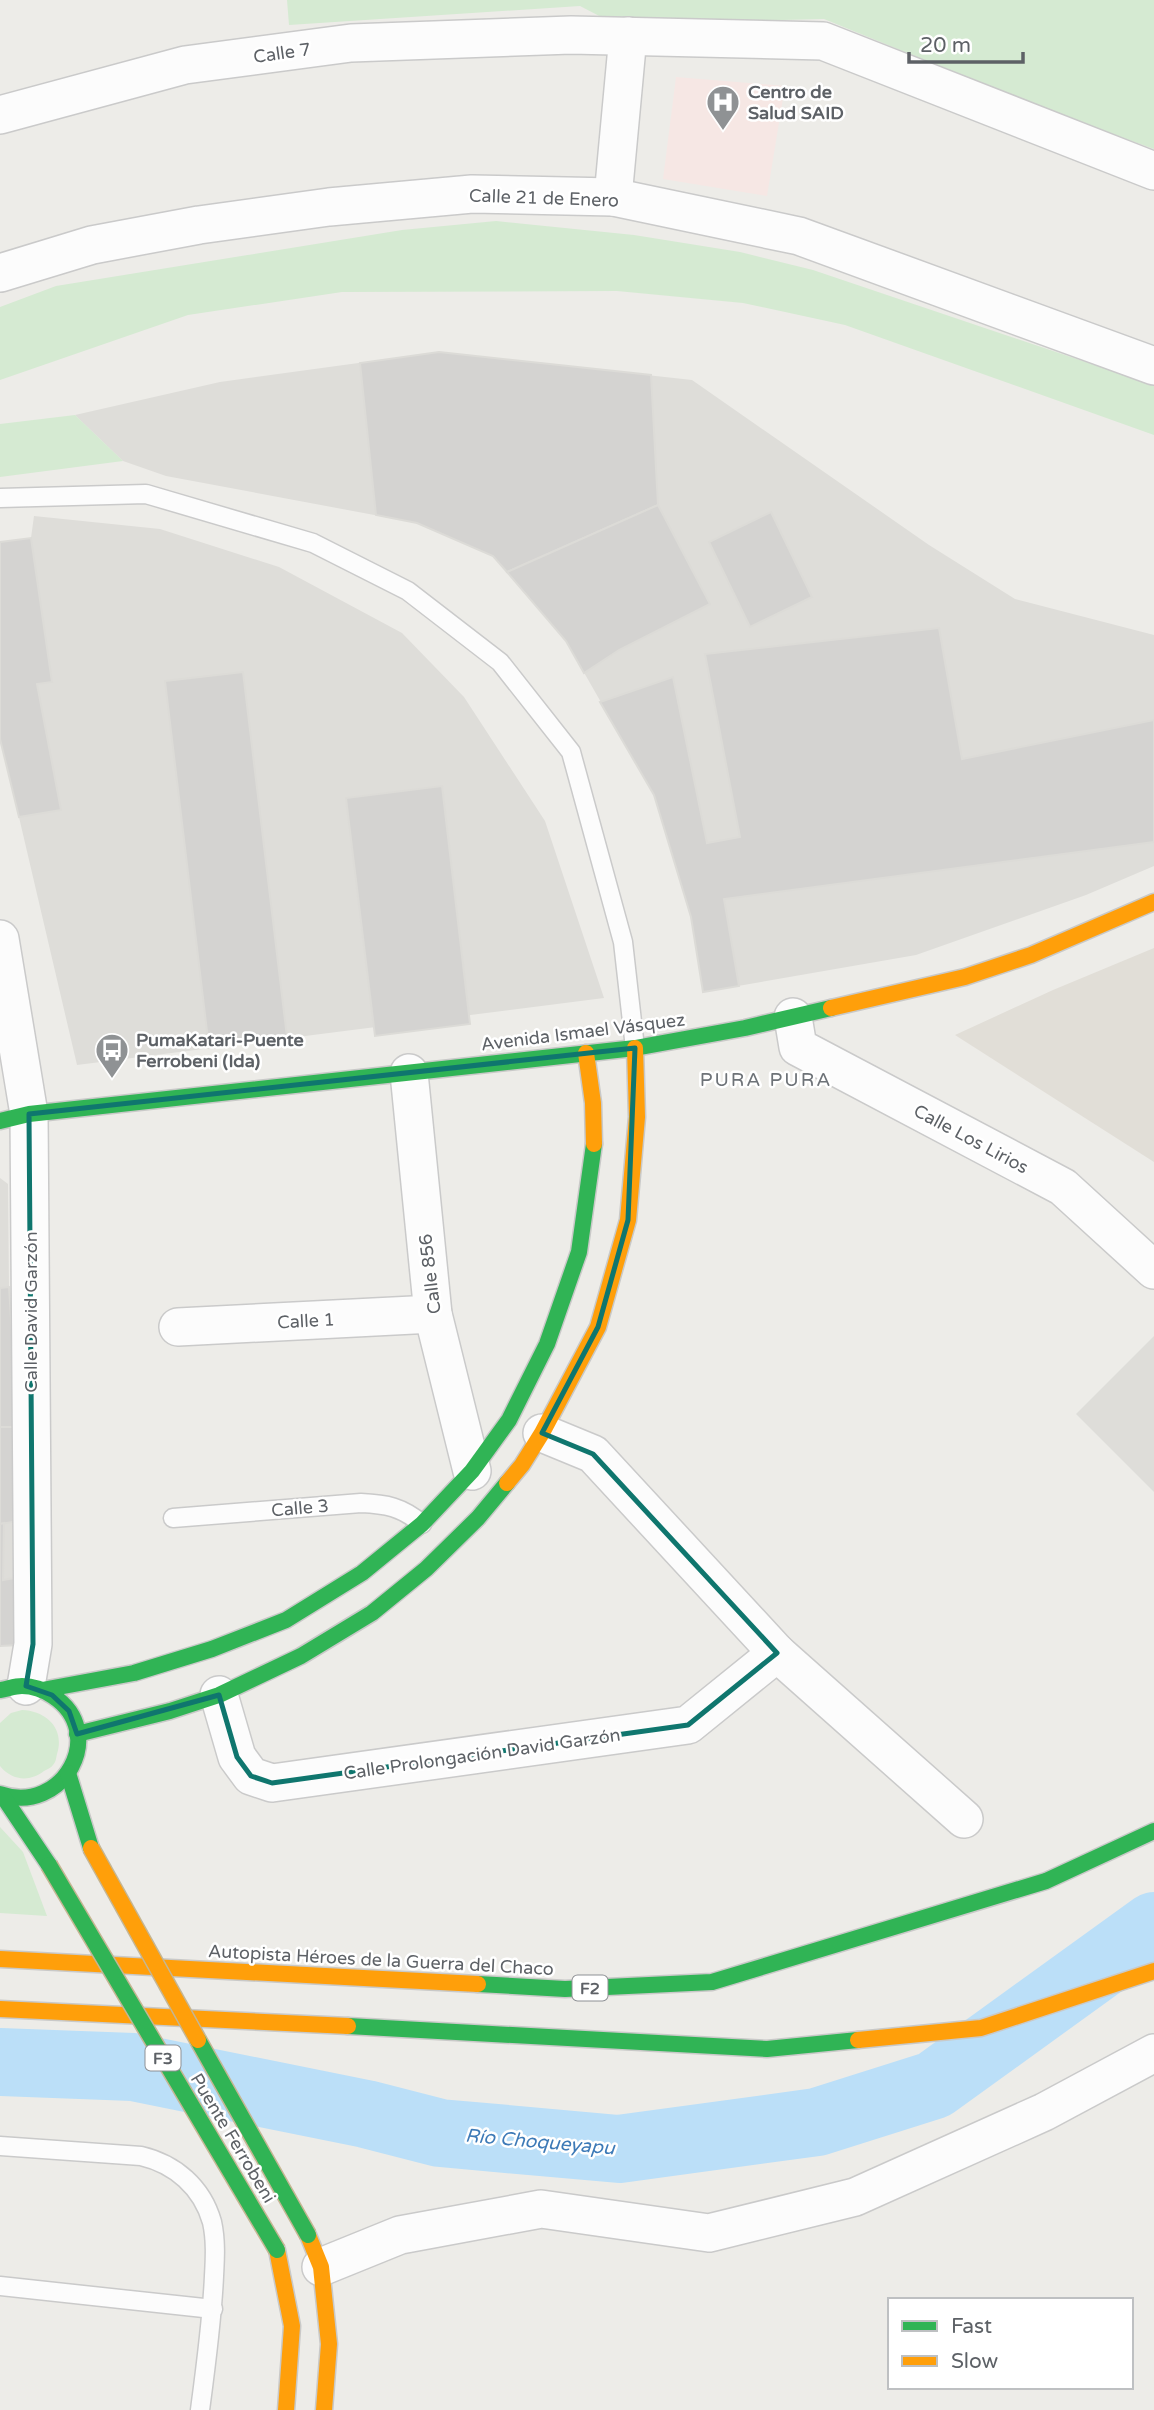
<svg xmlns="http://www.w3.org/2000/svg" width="1154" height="2410" font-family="'Varela Round',sans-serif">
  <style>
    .industrial { fill: #deddd9 }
    .education { fill: #e1ded7 }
    .medical { fill: #f6e7e4 }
    .green { fill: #d5ead2 }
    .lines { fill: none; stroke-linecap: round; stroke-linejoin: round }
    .river { stroke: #bbdff8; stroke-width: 68 }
    .building { fill: #d4d3d1; stroke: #dcdbd7; stroke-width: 2 }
    .lane-casing { stroke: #cacaca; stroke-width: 21 }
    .street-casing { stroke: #cacaca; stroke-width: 40 }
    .fast-casing { stroke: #c9c9c8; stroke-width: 19 }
    .slow-casing { stroke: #c9c9c8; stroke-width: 19 }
    .lane { stroke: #fcfcfc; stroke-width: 18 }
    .street { stroke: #fcfcfc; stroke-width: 37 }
    .fast { stroke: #30b455; stroke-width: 16 }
    .slow { stroke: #ff9f0a; stroke-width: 16 }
    .fast-bridge-casing { stroke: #c5b694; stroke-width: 19; stroke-linecap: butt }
    .slow-bridge-casing { stroke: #c5b694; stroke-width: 19; stroke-linecap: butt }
    .fast-bridge { stroke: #30b455; stroke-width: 16 }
    .slow-bridge { stroke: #ff9f0a; stroke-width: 16 }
    .marked { fill: none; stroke: #0f766e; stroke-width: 5; stroke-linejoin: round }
    .labels { text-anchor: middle; stroke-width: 5; stroke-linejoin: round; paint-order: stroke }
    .shield { fill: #fff; stroke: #8e9094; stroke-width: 2 }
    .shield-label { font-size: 16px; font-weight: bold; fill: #5d6166 }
    .street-label { font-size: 18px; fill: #5d6166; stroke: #fff }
    .poi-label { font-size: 18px; font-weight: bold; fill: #5d6166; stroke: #fff; text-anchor: start }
    .neighbourhood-label { font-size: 19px; letter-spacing: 2px; fill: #6e7378; stroke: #fff }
    .water-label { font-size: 19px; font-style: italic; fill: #3d7ab7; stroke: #fff }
  </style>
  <rect width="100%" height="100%" fill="#edece8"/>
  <g class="industrial">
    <path d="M 439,352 L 692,380 L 929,545 L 1015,599 L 1154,635 L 1154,866 L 1086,895 L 916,955 L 703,992 L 691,917 L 654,795 L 566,641 L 493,556 L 417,523 L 166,476 L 123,461 L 75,415 L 220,382 Z"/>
    <path d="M 34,516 L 160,529 L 279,567 L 402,633 L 464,697 L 545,821 L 604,998 L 77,1065 L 0,736 L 0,542 L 31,538 Z"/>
    <path d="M 0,1178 L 8,1184 L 9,1287 L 18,1427 L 0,1427 Z"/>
    <path d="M 1154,1336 L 1154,1492 L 1076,1414 Z"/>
    <path d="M 19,1521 L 19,1645 L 0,1646 L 0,1524 Z"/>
  </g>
  <path class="education" d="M 1154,948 L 1154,1162 L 955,1035 L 1053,990 Z"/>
  <path class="medical" d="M 676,77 L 785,86 L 767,196 L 663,179 Z"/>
  <g class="green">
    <path d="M 287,0 L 1154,0 L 1154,149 L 1065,117 L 824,19 L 746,21 L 677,18 L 609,21 L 580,6 L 289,25 Z"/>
    <path d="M 496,221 L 634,235 L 740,252 L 813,270 L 1154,385 L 1154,435 L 845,325 L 743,303 L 617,291 L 342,292 L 188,315 L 0,380 L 0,307 L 56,286 L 402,230 Z"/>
    <path d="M 75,415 L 123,461 L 0,477 L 0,424 Z"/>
    <path d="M 22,1710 C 47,1711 65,1729 57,1754 C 56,1758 56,1762 53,1765 C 51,1768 47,1769 44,1771 C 30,1782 12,1781 0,1766 L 0,1723 L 11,1713 Z"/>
    <path d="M 0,1827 L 23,1852 L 47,1916 L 0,1913 Z"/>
  </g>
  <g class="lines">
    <path class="river" d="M 0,2062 L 133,2067 L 366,2114 L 440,2133 L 619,2149 L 817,2122 L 934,2085 L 1154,1926"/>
  </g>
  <g class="building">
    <path d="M 439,352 L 651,375 L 658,505 L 507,572 L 493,556 L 417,523 L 376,515 L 360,363 Z"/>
    <path d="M 658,505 L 710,604 L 619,650 L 584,673 L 566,641 L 507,572 Z"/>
    <path d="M 771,512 L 812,597 L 750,627 L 709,542 Z"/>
    <path d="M 31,538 L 52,682 L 37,684 L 61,810 L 19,817 L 0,739 L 0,542 Z"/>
    <path d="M 939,628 L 962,759 L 1154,720 L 1154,842 L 724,899 L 739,986 L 703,992 L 691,917 L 654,795 L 600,702 L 673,677 L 707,843 L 740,837 L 705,654 Z"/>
    <path d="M 243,672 L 287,1037 L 209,1048 L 165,681 Z"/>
    <path d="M 442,786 L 470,1024 L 375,1036 L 346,798 Z"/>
    <path d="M 9,1287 L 18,1427 L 0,1427 L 0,1288 Z"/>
    <path d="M 0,1427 L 18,1427 L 19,1521 L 0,1524 Z"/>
    <path d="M 4,1523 L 3,1580 L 20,1577 L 19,1645 L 0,1646 L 0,1524 Z"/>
  </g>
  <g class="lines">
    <defs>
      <g id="lane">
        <path d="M 0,498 L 146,494 L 313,543 L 408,591 L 500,662 L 571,752 L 623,942 L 635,1048"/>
        <path d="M 173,1518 L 361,1503 C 386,1504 402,1507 422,1524"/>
        <path d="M 0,2146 L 141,2156 C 175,2164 202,2187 212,2222 C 216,2240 215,2258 214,2276 C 212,2321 206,2365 200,2410"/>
        <path d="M 0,2286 L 213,2309"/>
      </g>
      <g id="street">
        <path d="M 0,115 L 185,65 L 351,43 L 571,35 L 823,41 L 1154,171"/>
        <path d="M 613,197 L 628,36"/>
        <path d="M 0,273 L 92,245 L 199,225 L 329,207 L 472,194 L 613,197 L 799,236 L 1154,366"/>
        <path d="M 0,939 L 29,1114 L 33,1644 L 26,1686"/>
        <path d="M 793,1017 L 798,1047 L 1063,1187 L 1154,1270"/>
        <path d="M 409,1073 L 433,1314 L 472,1471"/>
        <path d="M 178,1327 L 433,1314"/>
        <path d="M 542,1433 L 593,1454 L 777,1653 L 964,1819"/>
        <path d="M 219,1695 L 237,1757 L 251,1776 L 272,1783 L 688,1725 L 777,1653"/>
        <path d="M 321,2267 L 400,2235 L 541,2209 L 709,2233 L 855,2197 L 1044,2112 L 1154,2053"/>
      </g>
      <g id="fast">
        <path d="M 0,1121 L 29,1114 L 635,1048 L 745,1028 L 831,1008"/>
        <path d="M 0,1690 C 7,1689 15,1686 22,1686 C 33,1686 44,1690 53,1696 C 109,1733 63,1816 0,1794"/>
        <path d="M 42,1690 L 134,1673 L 212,1649 L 286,1620 L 362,1573 L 422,1524 L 472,1471 L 509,1420 L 547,1344 L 579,1252 L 594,1144"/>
        <path d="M 77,1734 L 170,1711 L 219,1695 L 301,1656 L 372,1613 L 426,1569 L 478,1518 L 507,1483"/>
        <path d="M 68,1773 L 91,1848"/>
        <path d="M 2,1795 L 49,1865"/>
        <path d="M 478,1984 L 565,1989 L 712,1982 L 1046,1881 L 1154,1831"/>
        <path d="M 348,2026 L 767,2049 L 858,2040"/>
      </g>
      <g id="slow">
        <path d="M 831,1008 L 965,977 L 1031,955 L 1154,902"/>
        <path d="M 586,1053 L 593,1103 L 594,1144"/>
        <path d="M 507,1483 L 522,1465 L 542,1433 L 598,1327 L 628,1220 L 637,1117 L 635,1048"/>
        <path d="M 0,1959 L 478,1984"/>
        <path d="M 0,2009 L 348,2026"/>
        <path d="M 858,2040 L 981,2028 L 1154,1971"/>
        <path d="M 308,2235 L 321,2267 L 329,2344 L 324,2410"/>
        <path d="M 277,2250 L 292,2326 L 286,2410"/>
      </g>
    </defs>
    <use href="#lane" class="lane-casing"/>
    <use href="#street" class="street-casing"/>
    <use href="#fast" class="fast-casing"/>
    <use href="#slow" class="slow-casing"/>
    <use href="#lane" class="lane"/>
    <use href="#street" class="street"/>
    <use href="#fast" class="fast"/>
    <use href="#slow" class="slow"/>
    <defs>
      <g id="fast-bridge">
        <path d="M 49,1865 L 277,2250"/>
        <path d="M 198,2040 L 308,2235"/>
      </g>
      <path id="slow-bridge" d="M 91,1848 L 198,2040"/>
    </defs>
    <use href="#fast-bridge" class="fast-bridge-casing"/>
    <use href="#slow-bridge" class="slow-bridge-casing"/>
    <use href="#fast-bridge" class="fast-bridge"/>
    <use href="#slow-bridge" class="slow-bridge"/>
  </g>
  <path class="marked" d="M 635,1048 L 628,1220 L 598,1327 L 542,1433 L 593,1454 L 777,1653 L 688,1725 L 272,1783 L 251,1776 L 237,1757 L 219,1695 L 77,1734 L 69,1711 L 52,1695 L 26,1686 L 33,1644 L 29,1114 Z"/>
  <defs>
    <symbol id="hospital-pin" viewBox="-11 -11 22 30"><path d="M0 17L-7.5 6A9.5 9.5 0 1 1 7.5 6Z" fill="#8f9294" stroke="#fff"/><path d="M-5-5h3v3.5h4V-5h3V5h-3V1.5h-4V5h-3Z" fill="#fff"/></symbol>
    <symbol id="bus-pin" viewBox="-11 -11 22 30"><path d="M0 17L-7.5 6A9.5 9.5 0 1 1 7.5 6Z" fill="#8f9294" stroke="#fff"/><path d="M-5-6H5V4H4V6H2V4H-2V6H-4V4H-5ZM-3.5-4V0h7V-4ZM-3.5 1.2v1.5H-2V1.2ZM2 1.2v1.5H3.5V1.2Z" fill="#fff"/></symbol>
  </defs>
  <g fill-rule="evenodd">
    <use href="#hospital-pin" x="704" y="83" width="38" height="52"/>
    <use href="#bus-pin" x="93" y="1031" width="38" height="52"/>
  </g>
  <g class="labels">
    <g class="shield">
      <rect x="572.5" y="1975.5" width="35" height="25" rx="5"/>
      <rect x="145.5" y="2045.5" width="35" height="25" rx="5"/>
    </g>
    <g class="shield-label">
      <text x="590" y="1994">F2</text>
      <text x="163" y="2064">F3</text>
    </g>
    <g class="street-label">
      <text transform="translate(282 53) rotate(-8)" y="6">Calle 7</text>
      <text transform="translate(544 198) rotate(2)" y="6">Calle 21 de Enero</text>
      <text transform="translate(583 1032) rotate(-7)" y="6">Avenida Ismael Vásquez</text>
      <text transform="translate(971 1139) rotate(28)" y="6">Calle Los Lirios</text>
      <text transform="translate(430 1274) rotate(-97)" y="6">Calle 856</text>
      <text transform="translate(31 1312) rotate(-90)" y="6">Calle David Garzón</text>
      <text transform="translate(306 1321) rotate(-3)" y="6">Calle 1</text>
      <text transform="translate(300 1508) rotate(-5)" y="6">Calle 3</text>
      <text transform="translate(482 1754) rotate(-8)" y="6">Calle Prolongación David Garzón</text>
      <text transform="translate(381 1960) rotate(3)" y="6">Autopista Héroes de la Guerra del Chaco</text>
      <text transform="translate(233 2138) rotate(59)" y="6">Puente Ferrobeni</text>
    </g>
    <g class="poi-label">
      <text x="748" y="98">Centro de<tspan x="748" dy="21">Salud SAID</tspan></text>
      <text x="136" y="1046">PumaKatari-Puente<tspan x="136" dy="21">Ferrobeni (Ida)</tspan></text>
    </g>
    <g class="neighbourhood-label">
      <text x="766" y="1086">PURA PURA</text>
    </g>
    <g class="water-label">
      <text transform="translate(540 2141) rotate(5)" y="7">Río Choqueyapu</text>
    </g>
  </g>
  <rect x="888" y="2298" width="245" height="91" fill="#ffffff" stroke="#bec0c2" stroke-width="2"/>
  <rect x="902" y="2321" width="35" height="10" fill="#30b455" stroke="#bec0c2" stroke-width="2"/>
  <text x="951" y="2333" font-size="21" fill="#5d6166">Fast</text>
  <rect x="902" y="2356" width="35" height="10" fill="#ff9f0a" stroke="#bec0c2" stroke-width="2"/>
  <text x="951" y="2368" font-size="21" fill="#5d6166">Slow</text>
  <path d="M909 52v10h114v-10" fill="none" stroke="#5d6166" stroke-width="3.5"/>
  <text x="920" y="52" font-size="21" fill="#5d6166" stroke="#ffffff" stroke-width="5" paint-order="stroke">20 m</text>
</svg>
